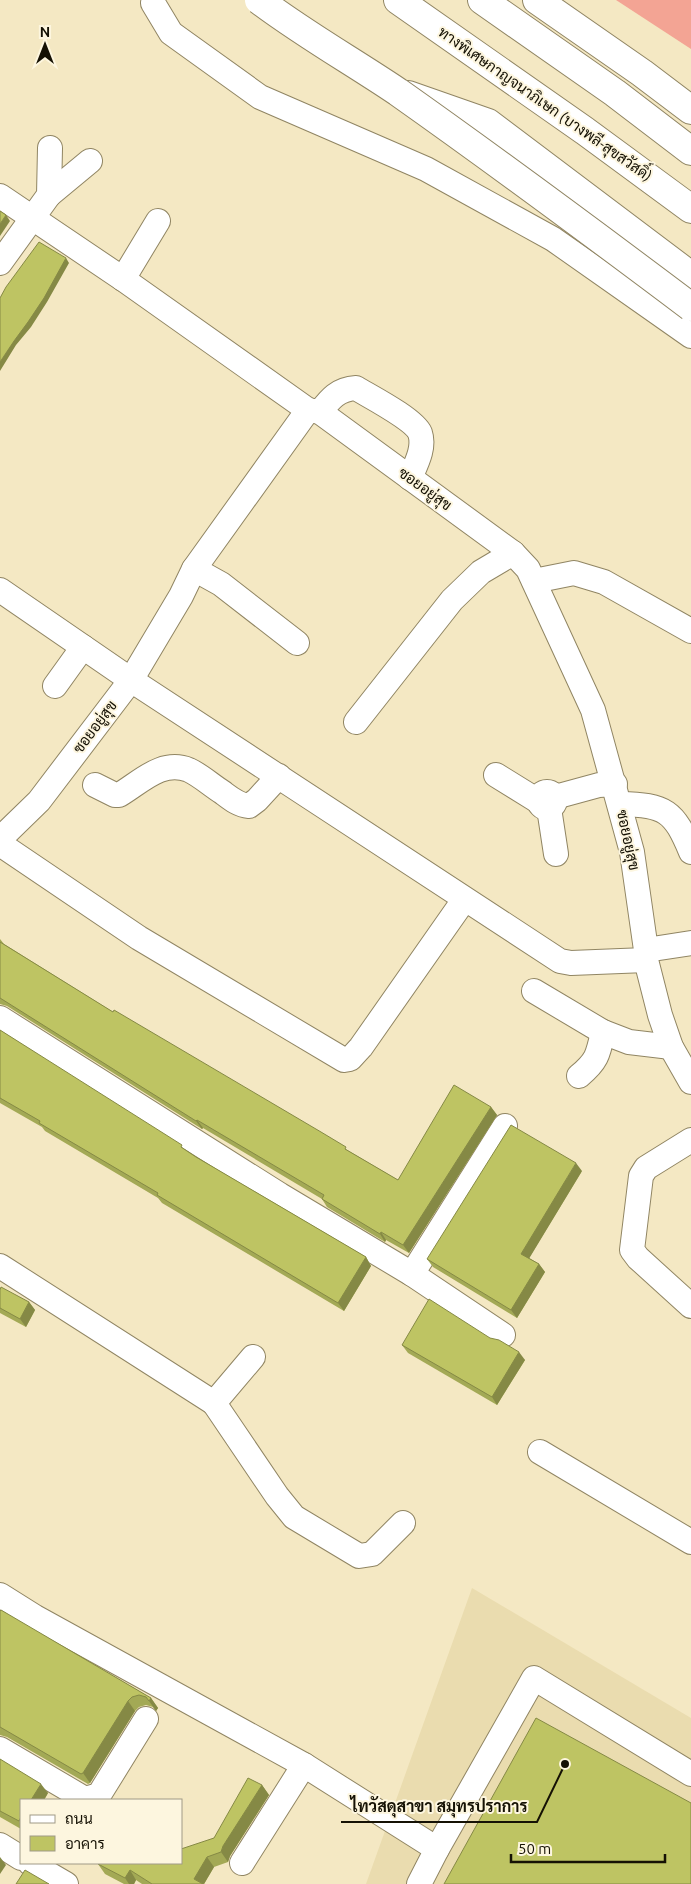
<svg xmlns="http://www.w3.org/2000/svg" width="691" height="1884" font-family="Ubuntu,Sarabun,sans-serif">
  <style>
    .built { fill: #eadcaf }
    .green { fill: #f3a494 }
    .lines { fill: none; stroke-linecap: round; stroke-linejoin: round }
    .minor-casing { stroke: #908563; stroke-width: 26 }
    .highway-casing { stroke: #908563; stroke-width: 30 }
    .minor { stroke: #fff; stroke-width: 24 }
    .highway { stroke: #fff; stroke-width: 28 }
    .highway-bridge-casing { stroke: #908563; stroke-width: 30; stroke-linecap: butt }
    .highway-bridge { stroke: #fff; stroke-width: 28 }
    .wall { fill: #a3a955 }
    .shaded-wall { fill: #858945 }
    .building { fill: #bec463; stroke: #858945 }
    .labels { text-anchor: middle; stroke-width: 4; stroke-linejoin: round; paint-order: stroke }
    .street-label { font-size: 15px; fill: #151104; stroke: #fdf6df }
    .leader { fill: none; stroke: #151104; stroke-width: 2 }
    .callout-dot { fill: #151104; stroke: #fdf6df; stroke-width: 2 }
    .callout-label { font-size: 16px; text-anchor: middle; font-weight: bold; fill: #151104; stroke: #fdf6df; stroke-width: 4; stroke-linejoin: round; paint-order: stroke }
  </style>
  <rect width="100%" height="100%" fill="#f4e8c3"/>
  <path class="built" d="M 472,1588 L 691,1718 L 691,1884 L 366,1884 Z"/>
  <path class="green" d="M 616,0 L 691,0 L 691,49 Z"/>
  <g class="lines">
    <defs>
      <g id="minor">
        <path d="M 153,3 L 171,33 L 260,97 L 426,169 L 553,239 L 691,336"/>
        <path d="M 49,195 L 90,161"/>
        <path d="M 0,196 L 123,279 L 308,410"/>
        <path d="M 0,263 L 49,195 L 50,148"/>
        <path d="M 123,279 L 158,221"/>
        <path d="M 320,412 C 330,399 338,389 356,388 C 369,396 414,419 420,433 C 425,448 416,464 410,478"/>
        <path d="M 194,569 L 221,584 L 297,643"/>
        <path d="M 534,581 L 574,573 L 604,582 L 691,631"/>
        <path d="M 0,590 L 131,680 L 560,961 L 571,963 L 646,960"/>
        <path d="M 55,686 L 83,647"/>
        <path d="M 356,722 L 452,600 L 481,572 L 513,553"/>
        <path d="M 496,775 L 538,801"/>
        <path d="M 95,785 L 115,795 L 119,795 C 141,782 162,759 189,770 C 200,775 211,785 222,792 C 230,798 238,805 249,806 L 257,800 L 279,776"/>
        <circle cx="547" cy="800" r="8"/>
        <path d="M 555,797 L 599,785 L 615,784"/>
        <path d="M 620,804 C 666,805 674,811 691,852"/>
        <path d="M 549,808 L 556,854"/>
        <path d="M 0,839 L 39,801 L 131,680 L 181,596 L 194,569 L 308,410 L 320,412 L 513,553 L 528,569 L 593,710 L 632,852 L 646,950 L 646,960 L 660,1015 L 671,1047 L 691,1082"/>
        <path d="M 0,844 L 139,938 L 344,1060 L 350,1059 L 361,1047 L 464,900"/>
        <path d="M 646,950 L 691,943"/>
        <path d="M 534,991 L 603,1032 L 629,1042 L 671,1047"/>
        <path d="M 0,1018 L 280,1195 L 412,1274 L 503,1335"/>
        <path d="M 579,1076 C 597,1061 598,1055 603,1032"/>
        <path d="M 691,1140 L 646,1168 L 641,1176 L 632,1250 L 638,1258 L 691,1306"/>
        <path d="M 0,1266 L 214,1403"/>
        <path d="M 412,1274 L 505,1126"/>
        <path d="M 253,1357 L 214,1403 L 277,1496 L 294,1517 L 359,1556 L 372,1554 L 403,1523"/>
        <path d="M 540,1452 L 691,1542"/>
        <path d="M 0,1595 L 35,1617 L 304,1765 L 437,1849"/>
        <path d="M 0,1749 L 85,1799 L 99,1795 L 146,1719"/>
        <path d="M 0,1845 L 21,1858"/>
        <path d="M 30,1863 L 66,1884"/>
        <path d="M 242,1863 L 304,1765"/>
        <path d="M 419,1884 L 437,1849 L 534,1678 L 691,1774"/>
      </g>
      <g id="highway">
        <path d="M 398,0 L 585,131 L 691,209"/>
        <path d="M 482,0 L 615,93 L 691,151"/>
        <path d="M 537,0 L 642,73 L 691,110"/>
        <path d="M 408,95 L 488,123 L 691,276"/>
      </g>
    </defs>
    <use href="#minor" class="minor-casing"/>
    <use href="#highway" class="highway-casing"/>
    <use href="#minor" class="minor"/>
    <use href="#highway" class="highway"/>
    <defs>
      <path id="highway-bridge" d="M 259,0 C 304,34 352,61 398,92 C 497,162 594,234 691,307"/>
    </defs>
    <use href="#highway-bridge" class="highway-bridge-casing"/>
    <use href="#highway-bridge" class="highway-bridge"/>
  </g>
  <g class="wall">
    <path d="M 0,939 L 4,944 L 113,1012 L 398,1180 L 491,1107 L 497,1115 L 409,1253 L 386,1240 L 385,1242 L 327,1207 L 322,1199 L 203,1128 L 202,1129 L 7,1006 L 0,1004 Z"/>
    <path d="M 0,1030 L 196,1157 L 366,1257 L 371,1266 L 344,1311 L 162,1203 L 158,1198 L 45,1131 L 42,1127 L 0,1103 Z"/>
    <path d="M 582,1171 L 529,1258 L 539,1264 L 545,1272 L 517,1318 L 433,1267 L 427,1259 Z"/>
    <path d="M 0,1290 L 29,1302 L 35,1310 L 26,1327 L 0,1313 Z"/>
    <path d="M 490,1338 L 525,1360 L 497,1405 L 408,1353 L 402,1345 Z"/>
    <path d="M 0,1611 L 151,1698 L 158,1708 L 156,1711 L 153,1707 L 146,1705 L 139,1707 L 135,1711 L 90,1783 L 88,1784 L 7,1737 L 0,1735 Z"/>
    <path d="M 0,1759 L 48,1793 L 44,1800 L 21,1800 L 21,1829 L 0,1817 Z"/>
    <path d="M 262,1785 L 269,1795 L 230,1856 L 228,1862 L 214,1867 L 204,1884 L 142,1884 L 136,1880 L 134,1884 L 124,1884 L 105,1874 L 98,1864 L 181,1863 L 214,1838 Z"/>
  </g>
  <g class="shaded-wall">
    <path d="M 6,215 L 10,221 L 0,236 L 0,224 Z"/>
    <path d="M 66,258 L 69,263 L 47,302 L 31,327 L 16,345 L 0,371 L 0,362 Z"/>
    <path d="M 491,1107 L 497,1115 L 409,1253 L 403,1245 Z"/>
    <path d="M 197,1120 L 203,1128 L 202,1129 L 196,1121 Z"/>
    <path d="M 576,1163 L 582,1171 L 527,1262 L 521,1254 Z"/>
    <path d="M 381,1232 L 386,1240 L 385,1242 L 380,1234 Z"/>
    <path d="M 366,1257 L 371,1266 L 344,1311 L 338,1303 Z"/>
    <path d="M 539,1264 L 545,1272 L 517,1318 L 511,1310 Z"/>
    <path d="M 29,1302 L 35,1310 L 26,1327 L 20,1319 Z"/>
    <path d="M 519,1352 L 525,1360 L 497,1405 L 492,1397 Z"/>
    <path d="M 151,1698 L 158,1708 L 156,1711 L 149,1701 Z"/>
    <path d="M 128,1701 L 135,1711 L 90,1783 L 83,1773 Z"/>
    <path d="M 41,1784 L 48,1793 L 44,1800 L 31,1800 Z"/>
    <path d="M 262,1785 L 269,1795 L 230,1856 L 228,1862 L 221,1852 L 223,1846 Z"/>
    <path d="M 0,1857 L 6,1865 L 0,1874 Z"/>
    <path d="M 207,1857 L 214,1867 L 204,1884 L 194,1879 Z"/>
    <path d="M 130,1870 L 136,1880 L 134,1884 L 129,1884 L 125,1878 Z"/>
  </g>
  <g class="building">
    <path d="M 0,211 L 6,215 L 0,224 Z"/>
    <path d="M 39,242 L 66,258 L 44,298 L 28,322 L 14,341 L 0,362 L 0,298 L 6,287 Z"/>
    <path d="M 0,942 L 113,1012 L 114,1010 L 321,1132 L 346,1147 L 345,1149 L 398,1180 L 454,1085 L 491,1107 L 403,1245 L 381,1232 L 380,1234 L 322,1199 L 324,1195 L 197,1120 L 196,1121 L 0,998 Z"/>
    <path d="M 0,1030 L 182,1145 L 181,1147 L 196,1157 L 366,1257 L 338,1303 L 157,1195 L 158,1193 L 39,1123 L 40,1121 L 0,1098 Z"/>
    <path d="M 511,1125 L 576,1163 L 521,1254 L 539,1264 L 511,1310 L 427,1259 Z"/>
    <path d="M 1,1287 L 29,1302 L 20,1319 L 0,1308 L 0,1290 Z"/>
    <path d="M 429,1299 L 490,1338 L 499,1340 L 519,1352 L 492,1397 L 402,1345 Z"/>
    <path d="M 1,1610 L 151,1698 L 149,1701 L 146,1697 L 139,1695 L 132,1697 L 128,1701 L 83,1773 L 81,1774 L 0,1727 L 0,1611 Z"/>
    <path d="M 536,1718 L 691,1803 L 691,1884 L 444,1884 Z"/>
    <path d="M 0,1759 L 41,1784 L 31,1800 L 21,1800 L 21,1817 L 19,1821 L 0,1811 Z"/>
    <path d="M 248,1778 L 262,1785 L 223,1846 L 221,1852 L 207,1857 L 194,1879 L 203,1884 L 152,1884 L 130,1870 L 125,1878 L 98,1864 L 99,1863 L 181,1863 L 181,1849 L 214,1838 Z"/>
    <path d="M 25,1870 L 49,1884 L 16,1884 Z"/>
  </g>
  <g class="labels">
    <g class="street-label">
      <text transform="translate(545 104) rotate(35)" y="5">ทางพิเศษกาญจนาภิเษก (บางพลี-สุขสวัสดิ์)</text>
      <text transform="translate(425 489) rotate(36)" y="5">ซอยอยู่สุข</text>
      <text transform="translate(95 727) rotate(-53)" y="5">ซอยอยู่สุข</text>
      <text transform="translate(628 840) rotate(78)" y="5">ซอยอยู่สุข</text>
    </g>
  </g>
  <path class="leader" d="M565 1764L537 1822H341"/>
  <circle class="callout-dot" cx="565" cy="1764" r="5"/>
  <g class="callout-label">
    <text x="439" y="1812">ไทวัสดุสาขา สมุทรปราการ</text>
  </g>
  <rect x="20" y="1799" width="162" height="65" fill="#fdf6df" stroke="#a09a87"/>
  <rect x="30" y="1815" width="25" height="8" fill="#ffffff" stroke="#a09a87"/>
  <text x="65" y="1824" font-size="15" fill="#151104">ถนน</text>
  <rect x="30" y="1836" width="25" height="15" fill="#bec463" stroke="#a09a87"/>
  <text x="65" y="1849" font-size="15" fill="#151104">อาคาร</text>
  <g transform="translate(45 45)" stroke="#fdf6df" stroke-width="4" paint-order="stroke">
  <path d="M0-4L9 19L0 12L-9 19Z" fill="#151104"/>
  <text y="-8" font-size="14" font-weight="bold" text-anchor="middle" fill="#151104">N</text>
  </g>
  <path d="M511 1854v8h154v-8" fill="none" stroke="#151104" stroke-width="2.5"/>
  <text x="518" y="1854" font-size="15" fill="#151104" stroke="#fdf6df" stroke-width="4" paint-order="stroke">50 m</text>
</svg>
